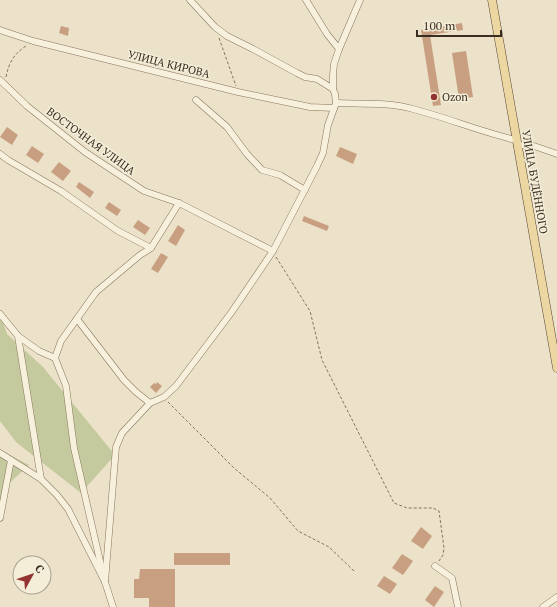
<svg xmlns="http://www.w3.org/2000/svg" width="557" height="607" font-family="'PT Serif',serif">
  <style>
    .green { fill: #c4ca9d }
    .building { fill: #c8a081 }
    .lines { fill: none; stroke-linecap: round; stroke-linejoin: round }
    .minor-casing { stroke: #87755e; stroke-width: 7 }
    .major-casing { stroke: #564432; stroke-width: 9 }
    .path { stroke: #87755e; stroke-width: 1; stroke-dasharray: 3 2; stroke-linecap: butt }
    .minor { stroke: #f7f0dc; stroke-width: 6 }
    .major { stroke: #ecd7a3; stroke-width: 8 }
    .poi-dot { fill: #933432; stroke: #f4edd8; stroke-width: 1.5 }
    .labels { text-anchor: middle; stroke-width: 3; stroke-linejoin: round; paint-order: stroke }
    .street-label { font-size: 11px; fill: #392d21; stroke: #f4edd8 }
    .poi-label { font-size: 11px; fill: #392d21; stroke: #f4edd8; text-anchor: start }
  </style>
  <rect width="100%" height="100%" fill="#ece2c9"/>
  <g class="green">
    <path d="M 0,313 L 7,334 L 43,367 L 115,455 L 81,493 L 16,442 L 0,421 Z"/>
    <path d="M 0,450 L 29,465 L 6,486 L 0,506 Z"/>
  </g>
  <g class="building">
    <path d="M 462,23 L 463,30 L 430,35 L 441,105 L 433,106 L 421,30 Z"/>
    <path d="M 61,26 L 69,28 L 68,36 L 59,33 Z"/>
    <path d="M 466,51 L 473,97 L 459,99 L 452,53 Z"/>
    <path d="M 7,127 L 18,135 L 12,145 L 0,137 Z"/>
    <path d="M 32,146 L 44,154 L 38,163 L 26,155 Z"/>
    <path d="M 340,147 L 357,154 L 353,164 L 336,156 Z"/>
    <path d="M 59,162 L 71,171 L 63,181 L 51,172 Z"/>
    <path d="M 79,182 L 94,192 L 90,198 L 76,187 Z"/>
    <path d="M 109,202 L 121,210 L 117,216 L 105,208 Z"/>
    <path d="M 304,216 L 329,226 L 327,231 L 302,221 Z"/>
    <path d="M 138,220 L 150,228 L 145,235 L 133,227 Z"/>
    <path d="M 178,225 L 185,230 L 176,246 L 168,241 Z"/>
    <path d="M 161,253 L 168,257 L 158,273 L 151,269 Z"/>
    <path d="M 157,382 L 162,386 L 156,393 L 150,387 L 154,383 L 156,384 Z"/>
    <path d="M 421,527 L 432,536 L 423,549 L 411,541 Z"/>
    <rect x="174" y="553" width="56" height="12"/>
    <path d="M 402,554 L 413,561 L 403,575 L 392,568 Z"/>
    <path d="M 140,569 L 175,569 L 175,607 L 149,607 L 149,598 L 134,598 L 134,579 L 139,579 Z"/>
    <path d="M 384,576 L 397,584 L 390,594 L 377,586 Z"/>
    <path d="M 435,586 L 444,592 L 434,607 L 425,600 Z"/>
  </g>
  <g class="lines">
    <defs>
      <g id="minor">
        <path d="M 190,0 L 215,27 L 227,36 L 253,49 L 297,73 L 305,77 L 317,79 L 333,89"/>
        <path d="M 306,0 L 327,34 L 339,49"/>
        <path d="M 0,30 L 33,41 L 238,92 L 310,107 L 334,108"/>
        <path d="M 0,80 L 27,106 L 85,152 L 144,191 L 179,203 L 273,251"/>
        <path d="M 196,100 L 227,127 L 247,154 L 262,170 L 280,175 L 305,190"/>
        <path d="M 336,103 C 361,104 388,102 413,109 C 448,118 481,132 516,140"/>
        <path d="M 517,145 L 534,146 L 557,154"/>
        <path d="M 0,154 L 8,160 L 61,191 L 118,231 L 151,248"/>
        <path d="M 0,314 L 18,336 L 39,351 L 55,358"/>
        <path d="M 77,319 L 124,380 L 136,392 L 150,403"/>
        <path d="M 18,336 L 41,479"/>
        <path d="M 55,358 L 66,386 L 74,448 L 103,574"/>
        <path d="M 55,358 L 61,341 L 96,292 L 140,255 L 151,248 L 179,203"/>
        <path d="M 0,453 L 41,479 L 57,495 L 68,509 L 105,582 L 113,607"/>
        <path d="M 0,518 L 11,460"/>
        <path d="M 435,566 L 452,578 L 458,607"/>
        <path d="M 105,582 L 116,447 L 122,433 L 150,403 L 164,397 L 176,386 L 231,313 L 273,251 L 317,166 L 323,153 L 328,125 L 336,103 L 335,94 L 333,89 L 333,75 L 334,64 L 339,49 L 360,0"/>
        <path d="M 543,607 L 557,597"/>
      </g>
      <path id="major" d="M 492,0 L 557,368"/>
    </defs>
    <use href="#minor" class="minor-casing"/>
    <use href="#major" class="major-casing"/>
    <g class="path">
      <path d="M 219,38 L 236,86"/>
      <path d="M 6,77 C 9,62 14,54 26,46"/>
      <path d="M 276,257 L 310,311 L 322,360 L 394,503 L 407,508 L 433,508 L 439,511 L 444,548 L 443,555 L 439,561"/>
      <path d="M 168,402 L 234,468 L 270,498 L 298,531 L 329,547 L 354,571"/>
    </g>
    <use href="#minor" class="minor"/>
    <use href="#major" class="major"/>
  </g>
  <circle class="poi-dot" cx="434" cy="97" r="4"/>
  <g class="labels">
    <g class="street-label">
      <text transform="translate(169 64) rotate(14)" y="4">УЛИЦА КИРОВА</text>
      <text transform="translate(91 141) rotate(36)" y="4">ВОСТОЧНАЯ УЛИЦА</text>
      <text transform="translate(535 182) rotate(80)" y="4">УЛИЦА БУДЁННОГО</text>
    </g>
    <g class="poi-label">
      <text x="442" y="101">Ozon</text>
    </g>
  </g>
  <g transform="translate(32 575) rotate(50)"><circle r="19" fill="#f4edd8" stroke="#a9a08f"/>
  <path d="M0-3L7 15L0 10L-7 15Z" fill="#933432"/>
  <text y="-6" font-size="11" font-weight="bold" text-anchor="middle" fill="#392d21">С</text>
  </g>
  <path d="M417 30v6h84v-6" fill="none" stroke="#392d21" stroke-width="2"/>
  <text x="423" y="30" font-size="12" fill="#392d21" stroke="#f4edd8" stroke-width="3" paint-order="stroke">100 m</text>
</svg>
